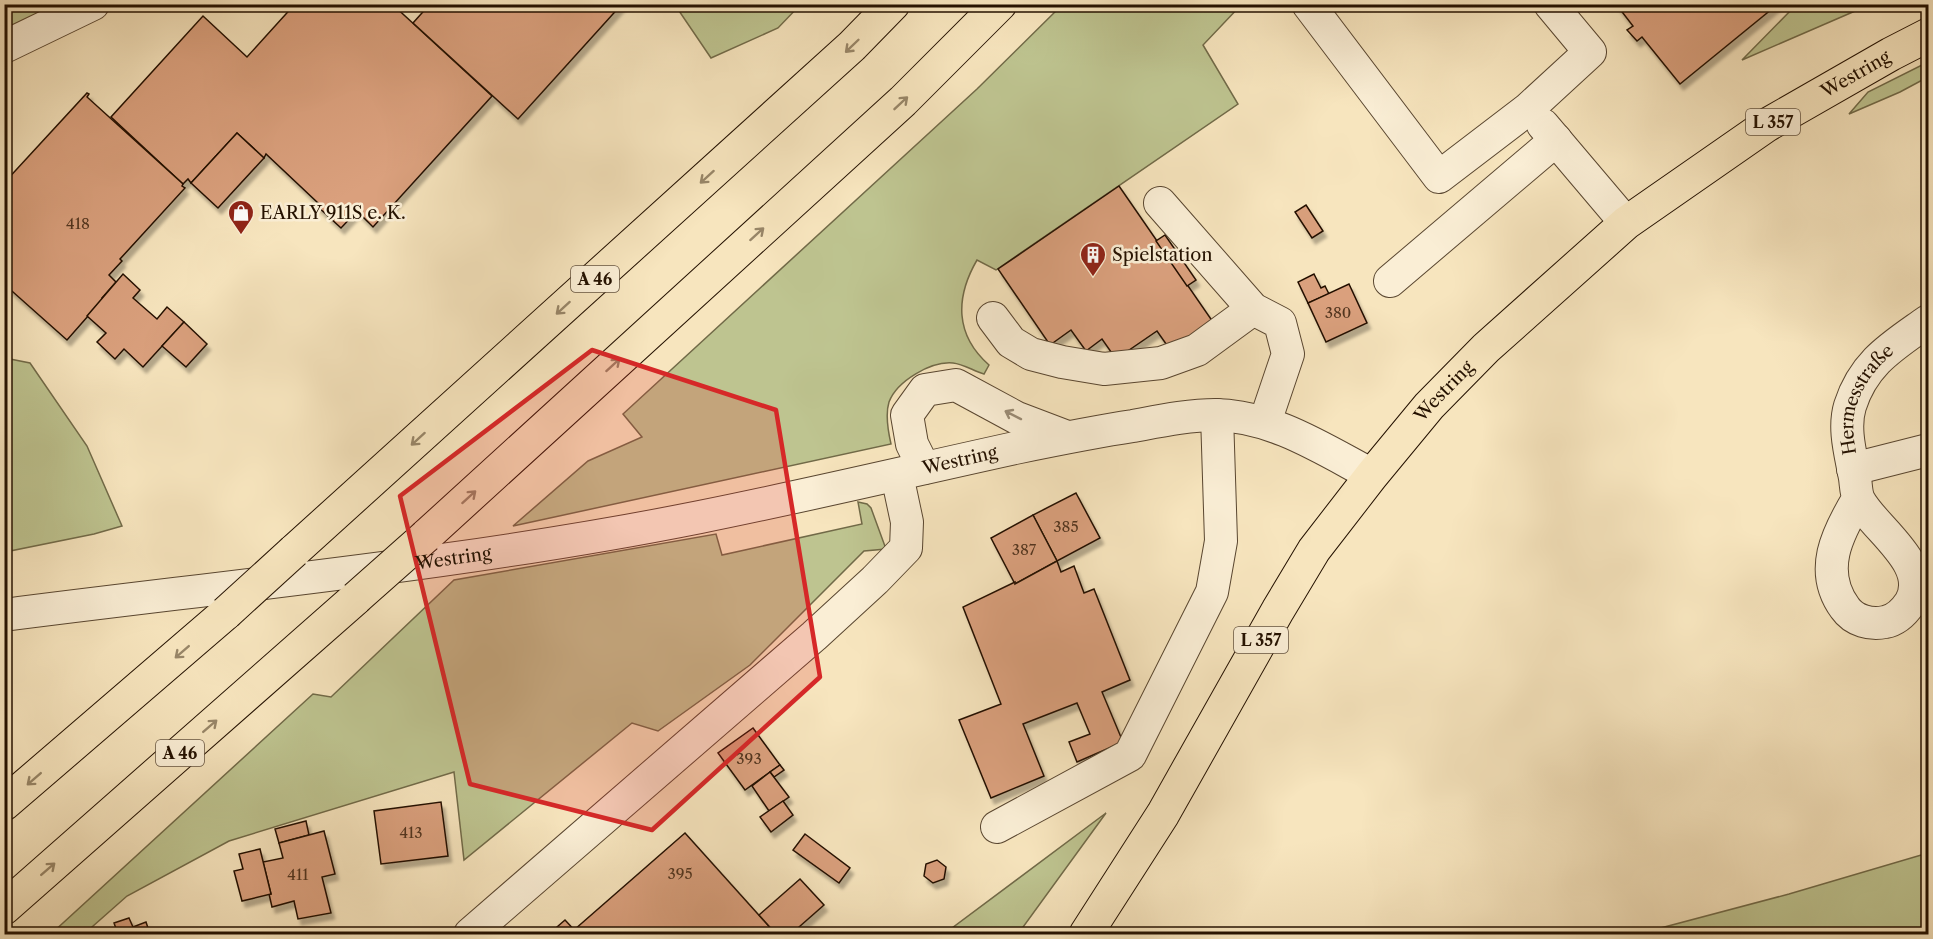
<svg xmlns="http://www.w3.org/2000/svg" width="1933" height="939" font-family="'Libre Caslon Text',serif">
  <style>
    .green { fill: #bec490; stroke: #716a48; stroke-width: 1.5 }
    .building { fill: #daa07d; stroke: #241100; stroke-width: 1.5; filter: url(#shadow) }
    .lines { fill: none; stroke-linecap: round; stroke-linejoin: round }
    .minor-casing { stroke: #594630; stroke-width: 34 }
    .major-casing { stroke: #241100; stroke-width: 35 }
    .highway-casing { stroke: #241100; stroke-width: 35 }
    .minor { stroke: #faeed5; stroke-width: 32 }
    .major { stroke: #f7e5be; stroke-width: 33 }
    .highway { stroke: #f7e5be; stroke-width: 33 }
    .highway-bridge-casing { stroke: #241100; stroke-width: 35; stroke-linecap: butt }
    .highway-bridge { stroke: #f7e5be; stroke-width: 33 }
    .oneway { stroke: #988668 }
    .oneway2 { stroke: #9a8b75 }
    .marked { fill: #d62828; fill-opacity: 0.2; stroke: #d62828; stroke-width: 4.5; stroke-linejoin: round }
    .labels { text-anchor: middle; stroke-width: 5; stroke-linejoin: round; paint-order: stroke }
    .number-label { font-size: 15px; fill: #52351f }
    .shield { fill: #faeed5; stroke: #645340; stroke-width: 1.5 }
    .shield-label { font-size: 16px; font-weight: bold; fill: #241100 }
    .street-label { font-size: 18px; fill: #241100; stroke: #faeed5 }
    .poi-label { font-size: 18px; fill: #241100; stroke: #faeed5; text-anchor: start }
  </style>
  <defs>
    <filter id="shadow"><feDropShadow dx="3.5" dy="6" stdDeviation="1.5" flood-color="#0004"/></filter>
  </defs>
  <rect width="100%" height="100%" fill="#f7e5be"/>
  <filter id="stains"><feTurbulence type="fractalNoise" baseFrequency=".00333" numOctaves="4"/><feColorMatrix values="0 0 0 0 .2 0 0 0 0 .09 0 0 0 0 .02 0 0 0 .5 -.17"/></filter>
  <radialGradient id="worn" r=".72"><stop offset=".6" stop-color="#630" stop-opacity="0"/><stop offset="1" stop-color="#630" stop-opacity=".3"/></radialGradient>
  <g class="green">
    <path d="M 1796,4 L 1869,5 L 1742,60 L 1796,5 Z"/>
    <path d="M 5,5 L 57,5 L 5,33 Z"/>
    <path d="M 675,5 L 800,5 L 778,28 L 711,58 Z"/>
    <path d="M 1062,5 L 1241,5 L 1203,45 L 1238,104 L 996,270 L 977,260 C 955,298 955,335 989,365 L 984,374 C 974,371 963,364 953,363 C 931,361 897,381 889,402 C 885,415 888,431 891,444 L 513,526 L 588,461 L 642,437 L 623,414 L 977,89 Z"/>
    <path d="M 1928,62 L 1928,77 L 1900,92 L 1849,114 L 1868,92 Z"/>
    <path d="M 5,358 L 30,363 L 87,446 L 122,526 L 94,534 L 5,552 Z"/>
    <path d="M 858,502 L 867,504 L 871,508 L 886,549 L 864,551 L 750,665 L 658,731 L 632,723 L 464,860 L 454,772 L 229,841 L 127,896 L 84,934 L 51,934 L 313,694 L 331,697 L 454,580 L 716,534 L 722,555 L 862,524 Z"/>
    <path d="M 1106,813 L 1018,934 L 944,934 Z"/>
    <path d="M 1928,853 L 1928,934 L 1638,934 L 1789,894 Z"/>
  </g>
  <g class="building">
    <path d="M 295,4 L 392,4 L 492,96 L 373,227 L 357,211 L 341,228 L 316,205 L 318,203 L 266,154 L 264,158 L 237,133 L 191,183 L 188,179 L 183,184 L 111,117 L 203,16 L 247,57 Z"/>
    <path d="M 430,4 L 622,4 L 518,119 L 413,23 Z"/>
    <path d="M 1616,4 L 1778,4 L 1680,84 L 1642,37 L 1637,41 L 1627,30 L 1633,26 Z"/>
    <path d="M 87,93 L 89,94 L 87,97 L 183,184 L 182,186 L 185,188 L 120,259 L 122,261 L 109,275 L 116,282 L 102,298 L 103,299 L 67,340 L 4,284 L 4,183 Z"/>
    <path d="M 237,133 L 264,158 L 218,208 L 191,183 Z"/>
    <path d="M 1119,186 L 1213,322 L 1171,351 L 1157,331 L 1116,359 L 1102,339 L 1086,351 L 1071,330 L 1050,345 L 998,269 Z"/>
    <path d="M 1306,205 L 1323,231 L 1312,238 L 1295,212 Z"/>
    <path d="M 1165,235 L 1196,280 L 1187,286 L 1156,241 Z"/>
    <path d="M 123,274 L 140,290 L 133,298 L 157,319 L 167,307 L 184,322 L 143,367 L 124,349 L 115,359 L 97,342 L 106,333 L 87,316 Z"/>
    <path d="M 1314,274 L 1321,288 L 1325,286 L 1329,294 L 1308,303 L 1298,282 Z"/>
    <path d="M 1349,284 L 1367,323 L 1326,342 L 1308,303 Z"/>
    <path d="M 184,322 L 207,344 L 186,367 L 162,346 Z"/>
    <path d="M 1076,493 L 1100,538 L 1057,561 L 1033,515 Z"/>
    <path d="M 1033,515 L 1057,561 L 1015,584 L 991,538 Z"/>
    <path d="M 1057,561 L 1061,572 L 1074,566 L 1084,593 L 1094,589 L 1130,680 L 1102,692 L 1123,742 L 1077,762 L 1069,742 L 1090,734 L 1077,703 L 1023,724 L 1044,776 L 991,798 L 959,720 L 1001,704 L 963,607 L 1015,582 L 1015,584 Z"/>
    <path d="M 753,728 L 780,765 L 745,790 L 718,753 Z"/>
    <path d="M 780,765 L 784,770 L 774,777 L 770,772 Z"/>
    <path d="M 770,772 L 789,797 L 769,811 L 752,786 Z"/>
    <path d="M 783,801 L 793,815 L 771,832 L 760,817 Z"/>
    <path d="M 441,802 L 448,856 L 381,864 L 374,811 Z"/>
    <path d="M 306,821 L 309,835 L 279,843 L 275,829 Z"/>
    <path d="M 324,831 L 335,874 L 322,877 L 331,913 L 298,919 L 294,901 L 272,907 L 269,894 L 271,894 L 263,862 L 283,858 L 279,843 Z"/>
    <path d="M 685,833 L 776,934 L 578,934 L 574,930 Z"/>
    <path d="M 805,834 L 850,868 L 839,883 L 793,850 Z"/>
    <path d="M 260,849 L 271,894 L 242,901 L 234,871 L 243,869 L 239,854 Z"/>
    <path d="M 937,860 L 946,867 L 944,879 L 933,883 L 924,876 L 926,864 Z"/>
    <path d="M 800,879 L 824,905 L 791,934 L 776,934 L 759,915 Z"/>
    <path d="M 129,918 L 133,927 L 146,922 L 150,934 L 118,934 L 114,923 Z"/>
    <path d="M 565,920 L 578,934 L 549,934 Z"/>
  </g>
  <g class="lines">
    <defs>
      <g id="minor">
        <path d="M 1308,4 L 1439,177 L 1528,109 L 1590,52 L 1550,4"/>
        <path d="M 4,47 L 93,4"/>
        <path d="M 1543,125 L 1626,223"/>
        <path d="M 1160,203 L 1253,309 L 1280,323 L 1288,354 L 1265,422"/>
        <path d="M 1390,281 L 1556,140"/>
        <path d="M 993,318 L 1011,342 L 1031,354 L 1062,362 L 1104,369 L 1161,363 L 1197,350 L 1253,309"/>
        <path d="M 924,468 L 912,444 L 907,415 L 925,390 L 956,385 L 1017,418 L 1067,437"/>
        <path d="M 1853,469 L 1928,450"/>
        <path id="s1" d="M 1858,499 C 1837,534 1818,571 1845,608 C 1854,621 1871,625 1885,622 C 1896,620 1904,612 1910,603 C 1933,565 1874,529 1859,500 C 1856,494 1856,485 1855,478 C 1851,455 1843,429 1850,406 C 1864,362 1893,346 1928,321"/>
        <path id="s2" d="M 4,615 C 237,585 470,563 700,517 C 805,496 910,471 1015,448 C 1054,440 1093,432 1133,426 C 1160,421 1188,415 1216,415 C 1273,416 1323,449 1372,475"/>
        <path d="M 997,827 L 1130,755 L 1212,592 L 1221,541 L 1217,415"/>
        <path d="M 470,934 L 814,636 L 875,580 L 906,548 L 907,522 L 897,475"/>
      </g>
      <g id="major">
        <path id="s3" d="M 1086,934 L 1163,814 L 1278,610 L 1314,550 L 1372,475 L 1429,406 L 1486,348 L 1626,223 L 1767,125 L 1891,54 L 1928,35"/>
      </g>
      <g id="highway">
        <path d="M 426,536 L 903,101 L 1000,4"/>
        <path d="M 294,551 L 852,46 L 893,4"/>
        <path d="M 4,804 L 226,613"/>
        <path d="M 4,908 L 356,598"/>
      </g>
    </defs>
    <use href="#minor" class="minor-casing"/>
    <use href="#major" class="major-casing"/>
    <use href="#highway" class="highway-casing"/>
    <use href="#minor" class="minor"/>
    <use href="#major" class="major"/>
    <use href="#highway" class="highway"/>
    <defs>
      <g id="highway-bridge">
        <path d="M 356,598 L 426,536"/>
        <path d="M 226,613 L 294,551"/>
      </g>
    </defs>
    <use href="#highway-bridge" class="highway-bridge-casing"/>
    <use href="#highway-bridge" class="highway-bridge"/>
  </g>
  <defs><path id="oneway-shaft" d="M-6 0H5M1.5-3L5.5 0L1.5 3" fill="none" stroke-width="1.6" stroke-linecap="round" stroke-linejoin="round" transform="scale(1.5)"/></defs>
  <g class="oneway">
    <use href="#oneway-shaft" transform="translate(852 46) rotate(136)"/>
    <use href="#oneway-shaft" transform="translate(901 103) rotate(-43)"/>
    <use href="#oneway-shaft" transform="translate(707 177) rotate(138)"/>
    <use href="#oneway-shaft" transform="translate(757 234) rotate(-42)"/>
    <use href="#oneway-shaft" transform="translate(563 308) rotate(138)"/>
    <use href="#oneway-shaft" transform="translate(613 365) rotate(-42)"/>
    <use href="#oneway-shaft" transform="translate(418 439) rotate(138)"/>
    <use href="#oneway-shaft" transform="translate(469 497) rotate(-42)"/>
    <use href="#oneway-shaft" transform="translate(182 652) rotate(139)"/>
    <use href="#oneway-shaft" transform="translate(210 726) rotate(-41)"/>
    <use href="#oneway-shaft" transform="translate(34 779) rotate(139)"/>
    <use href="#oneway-shaft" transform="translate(48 869) rotate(-41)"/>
  </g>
  <use class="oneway2" href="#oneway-shaft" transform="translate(1013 415) rotate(-153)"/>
  <path class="marked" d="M 592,350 L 776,410 L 820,677 L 652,830 L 470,784 L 400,496 Z"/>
  <defs>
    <symbol id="shop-pin" viewBox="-11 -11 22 30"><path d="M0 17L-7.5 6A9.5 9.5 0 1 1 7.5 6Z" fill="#8f2418" stroke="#faeed5"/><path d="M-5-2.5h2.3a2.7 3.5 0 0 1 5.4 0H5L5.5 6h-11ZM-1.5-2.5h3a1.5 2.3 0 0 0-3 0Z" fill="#fff"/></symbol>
    <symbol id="building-pin" viewBox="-11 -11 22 30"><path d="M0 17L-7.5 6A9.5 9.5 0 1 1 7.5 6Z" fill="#8f2418" stroke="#faeed5"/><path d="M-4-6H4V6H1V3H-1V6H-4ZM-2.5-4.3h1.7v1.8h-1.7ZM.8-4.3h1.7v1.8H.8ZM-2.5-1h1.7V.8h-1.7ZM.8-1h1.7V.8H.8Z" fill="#fff"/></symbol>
  </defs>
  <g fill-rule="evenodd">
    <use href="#shop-pin" x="226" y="198" width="30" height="40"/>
    <use href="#building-pin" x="1078" y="240" width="30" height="40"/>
  </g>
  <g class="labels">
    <g class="number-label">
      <text x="78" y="229">418</text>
      <text x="1338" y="318">380</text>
      <text x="1066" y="532">385</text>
      <text x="1024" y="555">387</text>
      <text x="749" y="764">393</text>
      <text x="411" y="838">413</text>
      <text x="680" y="879">395</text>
      <text x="298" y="880">411</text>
    </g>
    <g class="shield">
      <rect x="1746" y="109" width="54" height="26" rx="4.5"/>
      <rect x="571" y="266" width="48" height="26" rx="4.5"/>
      <rect x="1234" y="627" width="54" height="26" rx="4.5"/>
      <rect x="156" y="740" width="48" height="26" rx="4.5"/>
    </g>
    <g class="shield-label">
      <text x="1773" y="128">L 357</text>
      <text x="595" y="285">A 46</text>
      <text x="1261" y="646">L 357</text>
      <text x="180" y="759">A 46</text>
    </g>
    <g class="street-label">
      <text dy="6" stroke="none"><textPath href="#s3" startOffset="1174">Westring</textPath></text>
      <text dy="6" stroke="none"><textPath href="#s3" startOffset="652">Westring</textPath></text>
      <text dy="6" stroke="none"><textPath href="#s1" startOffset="424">Hermesstraße</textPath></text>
      <text dy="6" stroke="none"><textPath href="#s2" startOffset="969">Westring</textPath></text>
      <text dy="6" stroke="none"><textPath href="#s2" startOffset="453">Westring</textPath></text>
    </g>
    <g class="poi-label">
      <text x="260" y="219">EARLY 911S e. K.</text>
      <text x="1112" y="261">Spielstation</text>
    </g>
  </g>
  <rect width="1933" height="939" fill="none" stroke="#f7e5be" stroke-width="24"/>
  <rect x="6" y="6" width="1921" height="927" fill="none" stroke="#241100" stroke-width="3"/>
  <rect x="12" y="12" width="1909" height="915" fill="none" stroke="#241100" stroke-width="1.5"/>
  <rect width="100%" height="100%" filter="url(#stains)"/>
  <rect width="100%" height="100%" fill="url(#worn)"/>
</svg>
